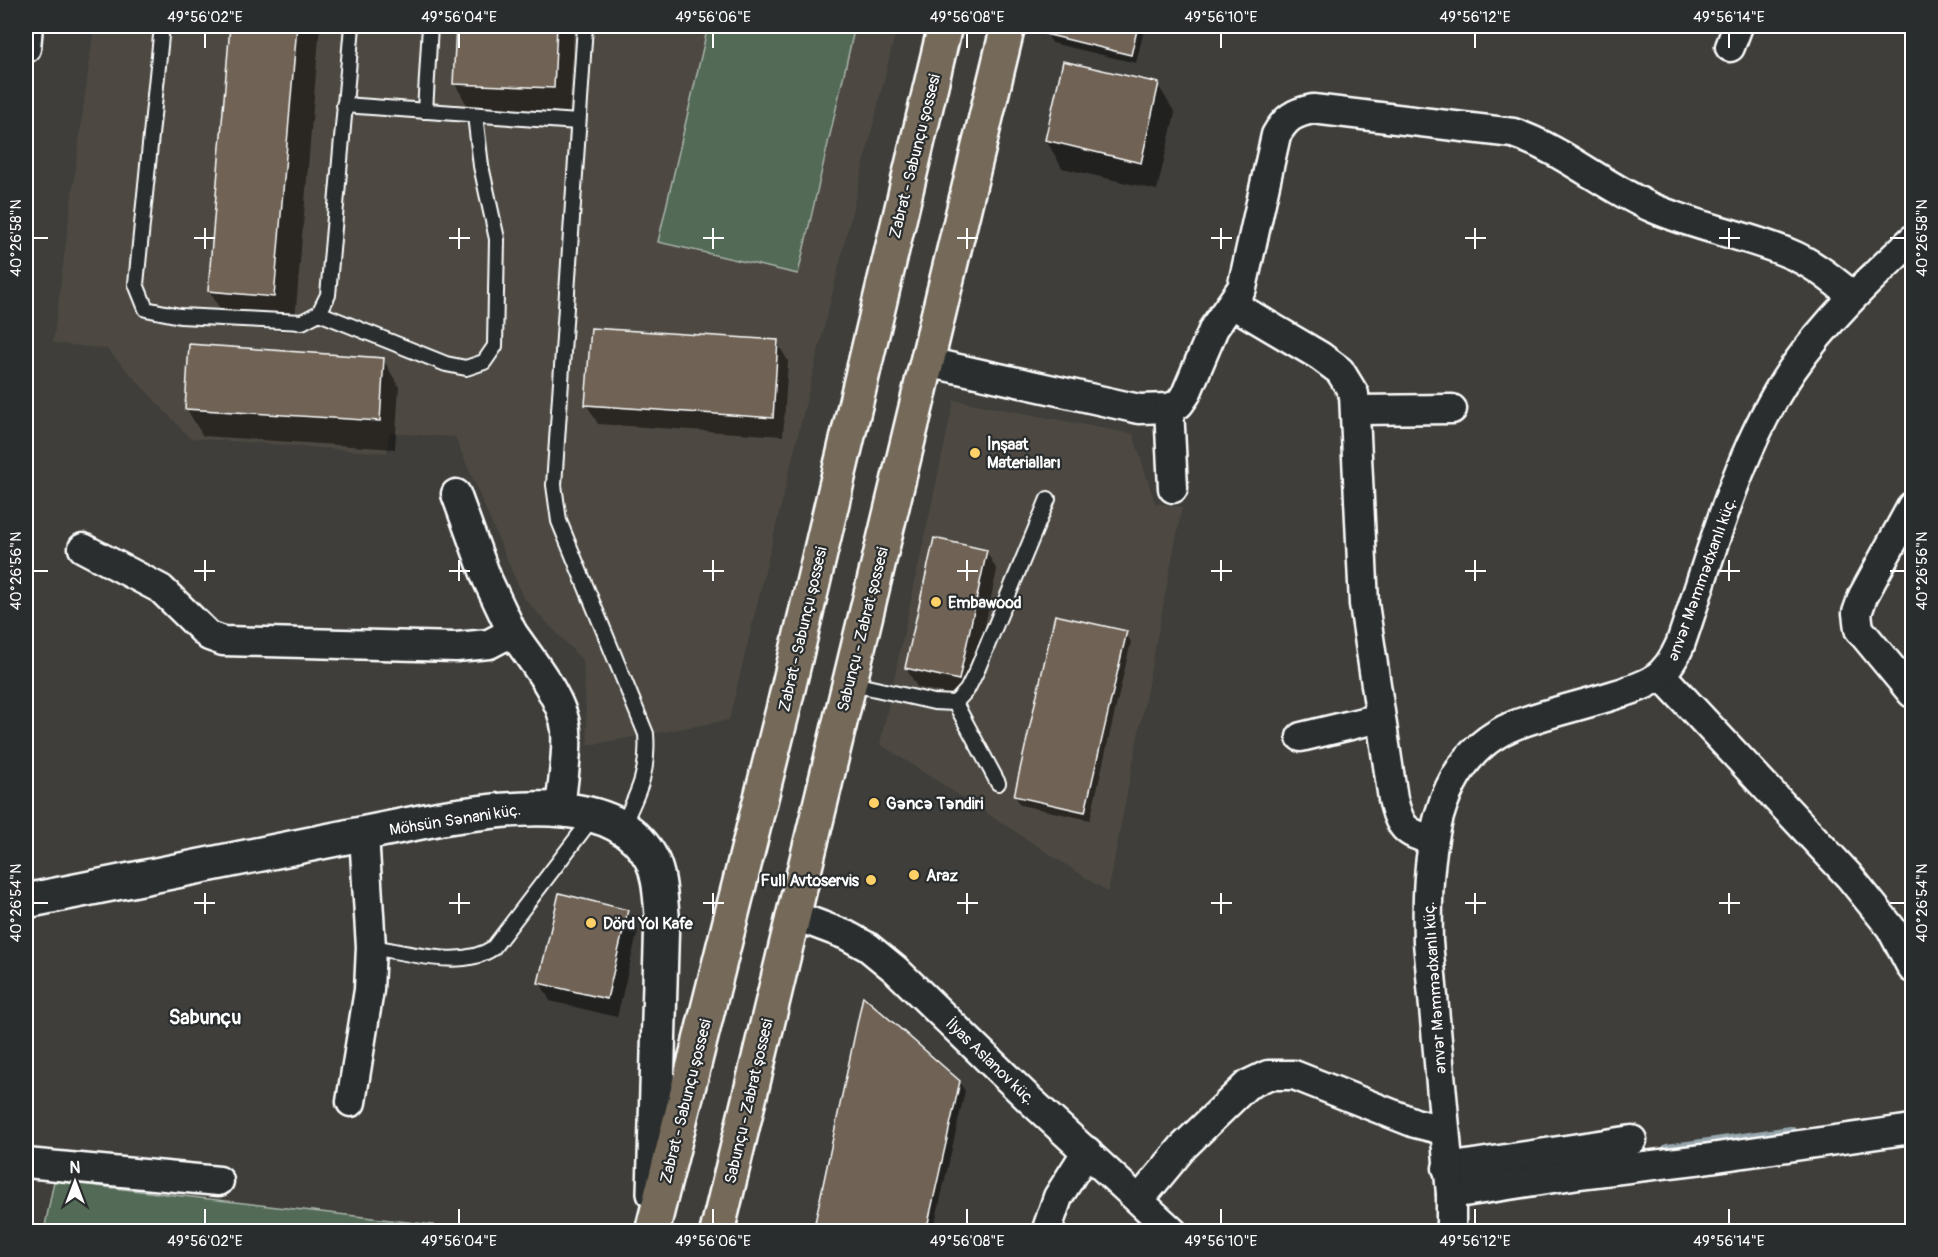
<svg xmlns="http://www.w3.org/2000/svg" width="1938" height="1257" font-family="Pangolin,sans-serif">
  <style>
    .built { fill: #4d4942 }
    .green { fill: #536a57; stroke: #a9b4ab; stroke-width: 1.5 }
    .shadow { fill: #0007 }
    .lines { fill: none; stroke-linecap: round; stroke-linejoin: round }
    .stream { stroke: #96a6ac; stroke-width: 10 }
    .building { fill: #6f6456; stroke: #fff; stroke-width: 1.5 }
    .lane-casing { stroke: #fff; stroke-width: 18 }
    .street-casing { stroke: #fff; stroke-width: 33 }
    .secondary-casing { stroke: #fff; stroke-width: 38 }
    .primary-casing { stroke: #fff; stroke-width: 38 }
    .lane { stroke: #2a2d2e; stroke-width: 14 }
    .street { stroke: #2a2d2e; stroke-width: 28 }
    .secondary { stroke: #2a2d2e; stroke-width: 33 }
    .primary { stroke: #746a5a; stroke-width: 33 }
    .ticks { fill: none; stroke: #fff; stroke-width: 2 }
    .poi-dot { fill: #ffd166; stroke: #2a2d2e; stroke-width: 2 }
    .labels { text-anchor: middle; stroke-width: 4.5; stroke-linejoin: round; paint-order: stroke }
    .street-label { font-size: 16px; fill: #fff; stroke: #2a2d2e }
    .poi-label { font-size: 16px; font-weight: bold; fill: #fff; stroke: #2a2d2e; text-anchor: start }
    .quarter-label { font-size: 20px; font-weight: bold; fill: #fff; stroke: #2a2d2e }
    .neatline { fill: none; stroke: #fff; stroke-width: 2 }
    .ticks-label { font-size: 15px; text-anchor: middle; fill: #fff }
  </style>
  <rect width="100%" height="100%" fill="#3f3e3a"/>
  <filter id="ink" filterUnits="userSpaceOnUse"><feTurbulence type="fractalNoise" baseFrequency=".0167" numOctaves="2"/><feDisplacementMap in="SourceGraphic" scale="12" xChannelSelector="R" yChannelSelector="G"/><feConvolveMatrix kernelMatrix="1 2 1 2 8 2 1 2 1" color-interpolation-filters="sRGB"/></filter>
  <g filter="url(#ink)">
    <g class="built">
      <path d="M 94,26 L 897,26 L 729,720 L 588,745 L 583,661 L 523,597 L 455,437 L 390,433 L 387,453 L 190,438 L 107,349 L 53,343 Z"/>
      <path d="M 954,400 L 1133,434 L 1155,503 L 1182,507 L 1108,892 L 880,744 Z"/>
    </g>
    <g class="green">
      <path d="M 708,26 L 855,26 L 798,274 L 658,242 Z"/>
      <path d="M 54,1181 L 433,1225 L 433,1231 L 44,1231 Z"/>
    </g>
    <g class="shadow">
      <path d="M 232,26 L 320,26 L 294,332 L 230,327 L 209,290 Z"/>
      <path d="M 458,26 L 574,26 L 569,115 L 471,112 L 455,84 Z"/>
      <path d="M 1049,26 L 1145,26 L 1136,63 L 1052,43 L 1047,34 Z"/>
      <path d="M 1158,85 L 1175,113 L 1157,190 L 1062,168 L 1046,140 Z"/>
      <path d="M 777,342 L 788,361 L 783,436 L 598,424 L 587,405 Z"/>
      <path d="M 383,359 L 399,387 L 395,449 L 203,436 L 186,408 Z"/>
      <path d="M 986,551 L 997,570 L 969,699 L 917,687 L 906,668 Z"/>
      <path d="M 1126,633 L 1131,642 L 1090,820 L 1020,805 L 1015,796 Z"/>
      <path d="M 627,911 L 638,930 L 617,1017 L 550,1001 L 540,982 Z"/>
      <path d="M 959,1082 L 965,1091 L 933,1232 L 815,1232 Z"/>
    </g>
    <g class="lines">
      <path class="stream" d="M 1667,1149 L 1791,1131"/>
    </g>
    <g class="building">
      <path d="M 230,26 L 297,26 L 274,297 L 208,291 Z"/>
      <path d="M 456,26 L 557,26 L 554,88 L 453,84 Z"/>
      <path d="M 1047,26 L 1138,26 L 1131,55 L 1045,34 Z"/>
      <path d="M 1063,61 L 1159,83 L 1141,163 L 1045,140 Z"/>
      <path d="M 591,328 L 778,340 L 773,418 L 585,405 Z"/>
      <path d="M 189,344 L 384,358 L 380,421 L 185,409 Z"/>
      <path d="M 934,538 L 987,550 L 959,680 L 905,668 Z"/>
      <path d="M 1055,615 L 1127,631 L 1085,812 L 1014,796 Z"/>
      <path d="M 559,893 L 628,910 L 607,999 L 538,983 Z"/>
      <path d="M 863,996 L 960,1081 L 926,1232 L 813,1232 Z"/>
    </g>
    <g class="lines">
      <defs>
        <g id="lane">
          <path d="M 162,26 L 136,284 L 146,309 L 180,316 L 302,322 L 319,313 L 328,295 L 352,26"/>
          <path d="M 585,26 L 554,485 L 559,521 L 646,734 C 649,773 638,793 622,827"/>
          <path d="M 344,105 L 578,122"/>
          <path d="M 425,111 L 430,26"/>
          <path d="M 319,313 L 446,364 L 466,368 L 484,362 L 495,346 L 497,239 L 481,166 L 475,115"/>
          <path d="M 849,683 L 934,702 L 955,703 L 967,690 L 977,670 L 1048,499"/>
          <path d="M 955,703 L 998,783"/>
          <path d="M 371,947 C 408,952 461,970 493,948 L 593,817"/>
        </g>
        <g id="street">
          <path d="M 1730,47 L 1738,26"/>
          <path d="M 26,48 L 28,26"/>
          <path d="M 1232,304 L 1320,356 L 1340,371 L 1354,394 L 1364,604 L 1393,799 C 1400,827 1404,833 1433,840"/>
          <path d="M 927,362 L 1139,409 L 1169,408 L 1179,404 L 1186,394 L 1214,328 L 1242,288 L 1276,135 C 1286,118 1293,113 1313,109 L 1513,133 C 1564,150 1604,187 1653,208 C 1697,227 1745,235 1788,253 C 1813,263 1833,280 1853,296"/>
          <path d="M 1169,408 L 1173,488"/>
          <path d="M 1356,410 L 1452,409"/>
          <path d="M 456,494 L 487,579 L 512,632"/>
          <path d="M 1912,506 L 1863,596 L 1857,613 L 1859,629 L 1912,693"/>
          <path d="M 83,548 L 161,589 L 209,636 L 223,641 L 456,647 L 489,644 L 512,632 C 530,658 563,698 566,730 C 568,756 562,785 560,810"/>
          <path d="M 1662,676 L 1850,877 L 1891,928 L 1912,968"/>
          <path d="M 1301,737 L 1380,718"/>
          <path d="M 793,915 L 846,935 L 868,947 L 896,970 L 1030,1100 L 1173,1232"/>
          <path d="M 351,1102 L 369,990 L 371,947 L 364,835"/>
          <path d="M 26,1163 L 219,1181"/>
          <path d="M 1447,1168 L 1632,1140"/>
          <path d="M 1451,1194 L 1579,1174 L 1703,1159 L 1912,1129"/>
          <path d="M 1140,1199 L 1183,1147 L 1247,1085 L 1268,1075 L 1294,1075 L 1415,1123 L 1443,1130"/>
          <path d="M 1046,1232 L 1058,1197 L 1087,1151"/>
          <path d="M 1451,1232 L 1451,1194 L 1428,942 C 1426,864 1430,759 1515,725 C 1546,713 1580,706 1611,696 C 1647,685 1664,681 1680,645 C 1711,556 1738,448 1792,370 C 1826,321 1869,280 1912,240"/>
        </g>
        <path id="secondary" d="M 26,901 L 441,818 C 505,809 617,790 652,860 C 660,877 660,896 662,914 L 654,1193"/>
        <g id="primary">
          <path d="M 652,1232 L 783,710 L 945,26"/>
          <path d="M 717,1232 L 1008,26"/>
        </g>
      </defs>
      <use href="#lane" class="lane-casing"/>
      <use href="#street" class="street-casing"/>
      <use href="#secondary" class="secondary-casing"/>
      <use href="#primary" class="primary-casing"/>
      <use href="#lane" class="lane"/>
      <use href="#street" class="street"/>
      <use href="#secondary" class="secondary"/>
      <use href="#primary" class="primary"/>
    </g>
  </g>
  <path class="ticks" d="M 205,33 L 205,48M 459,33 L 459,48M 713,33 L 713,48M 967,33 L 967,48M 1221,33 L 1221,48M 1475,33 L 1475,48M 1729,33 L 1729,48M 205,228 L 205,249M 459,228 L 459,249M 713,228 L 713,249M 967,228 L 967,249M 1221,228 L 1221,249M 1475,228 L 1475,249M 1729,228 L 1729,249M 33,238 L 48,238M 194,238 L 215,238M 449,238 L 470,238M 703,238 L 724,238M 957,238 L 978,238M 1211,238 L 1232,238M 1465,238 L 1486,238M 1719,238 L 1740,238M 1890,238 L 1905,238M 205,560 L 205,581M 459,560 L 459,581M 713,560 L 713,581M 967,560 L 967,581M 1221,560 L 1221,581M 1475,560 L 1475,581M 1729,560 L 1729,581M 33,571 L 48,571M 194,571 L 215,571M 449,571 L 470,571M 703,571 L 724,571M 957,571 L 978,571M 1211,571 L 1232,571M 1465,571 L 1486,571M 1719,571 L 1740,571M 1890,571 L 1905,571M 205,893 L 205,914M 459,893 L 459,914M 713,893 L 713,914M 967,893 L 967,914M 1221,893 L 1221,914M 1475,893 L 1475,914M 1729,893 L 1729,914M 33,903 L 48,903M 194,903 L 215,903M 449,903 L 470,903M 703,903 L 724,903M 957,903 L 978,903M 1211,903 L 1232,903M 1465,903 L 1486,903M 1719,903 L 1740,903M 1890,903 L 1905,903M 205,1209 L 205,1224M 459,1209 L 459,1224M 713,1209 L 713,1224M 967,1209 L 967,1224M 1221,1209 L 1221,1224M 1475,1209 L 1475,1224M 1729,1209 L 1729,1224"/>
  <g class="poi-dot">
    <circle cx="975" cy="453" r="6"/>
    <circle cx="936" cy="602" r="6"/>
    <circle cx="874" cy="803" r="6"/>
    <circle cx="914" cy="875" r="6"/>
    <circle cx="871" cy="880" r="6"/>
    <circle cx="591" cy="923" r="6"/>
  </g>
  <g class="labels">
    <g class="street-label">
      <text transform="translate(914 156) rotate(-76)" y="6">Zabrat - Sabunçu şossesi</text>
      <text transform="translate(1701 579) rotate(-70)" y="6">Ənvər Məmmədxanlı küç.</text>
      <text transform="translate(802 629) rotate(-77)" y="6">Zabrat - Sabunçu şossesi</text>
      <text transform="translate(862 629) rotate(-76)" y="6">Sabunçu - Zabrat şossesi</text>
      <text transform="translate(455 819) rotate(-9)" y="6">Möhsün Sənani küç.</text>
      <text transform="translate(1434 988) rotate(-94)" y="6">Ənvər Məmmədxanlı küç.</text>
      <text transform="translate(991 1061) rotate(44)" y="6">İlyas Aslanov küç.</text>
      <text transform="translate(685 1101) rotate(-76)" y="6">Zabrat - Sabunçu şossesi</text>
      <text transform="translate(748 1101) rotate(-77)" y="6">Sabunçu - Zabrat şossesi</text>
    </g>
    <g class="poi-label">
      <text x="987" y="450">İnşaat<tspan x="987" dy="18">Materialları</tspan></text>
      <text x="948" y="608">Embawood</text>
      <text x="886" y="809">Gəncə Təndiri</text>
      <text x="926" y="881">Araz</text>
      <text x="859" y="886" text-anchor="end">Full Avtoservis</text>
      <text x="603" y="929">Dörd Yol Kafe</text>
    </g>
    <g class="quarter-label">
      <text x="205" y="1024">Sabunçu</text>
    </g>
  </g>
  <rect width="1938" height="1257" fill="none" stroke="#2a2d2e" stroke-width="66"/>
  <g transform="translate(75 1182)" stroke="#2a2d2e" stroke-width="4.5" paint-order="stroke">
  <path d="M0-4.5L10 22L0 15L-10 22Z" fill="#ffffff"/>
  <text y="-9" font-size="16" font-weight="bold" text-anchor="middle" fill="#ffffff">N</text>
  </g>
  <rect x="33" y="33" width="1872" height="1191" class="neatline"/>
  <g class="ticks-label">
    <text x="205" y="22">49°56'02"E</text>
    <text x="459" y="22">49°56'04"E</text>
    <text x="713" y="22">49°56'06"E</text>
    <text x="967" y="22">49°56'08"E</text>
    <text x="1221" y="22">49°56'10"E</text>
    <text x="1475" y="22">49°56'12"E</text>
    <text x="1729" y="22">49°56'14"E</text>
    <text transform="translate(16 238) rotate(-90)" y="5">40°26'58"N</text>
    <text transform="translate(1922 238) rotate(-90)" y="5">40°26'58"N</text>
    <text transform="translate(16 571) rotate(-90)" y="5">40°26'56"N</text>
    <text transform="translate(1922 571) rotate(-90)" y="5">40°26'56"N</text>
    <text transform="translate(16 903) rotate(-90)" y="5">40°26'54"N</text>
    <text transform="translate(1922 903) rotate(-90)" y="5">40°26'54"N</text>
    <text x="205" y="1246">49°56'02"E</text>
    <text x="459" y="1246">49°56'04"E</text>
    <text x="713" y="1246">49°56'06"E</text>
    <text x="967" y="1246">49°56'08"E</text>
    <text x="1221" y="1246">49°56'10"E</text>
    <text x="1475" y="1246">49°56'12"E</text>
    <text x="1729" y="1246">49°56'14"E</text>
  </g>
</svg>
